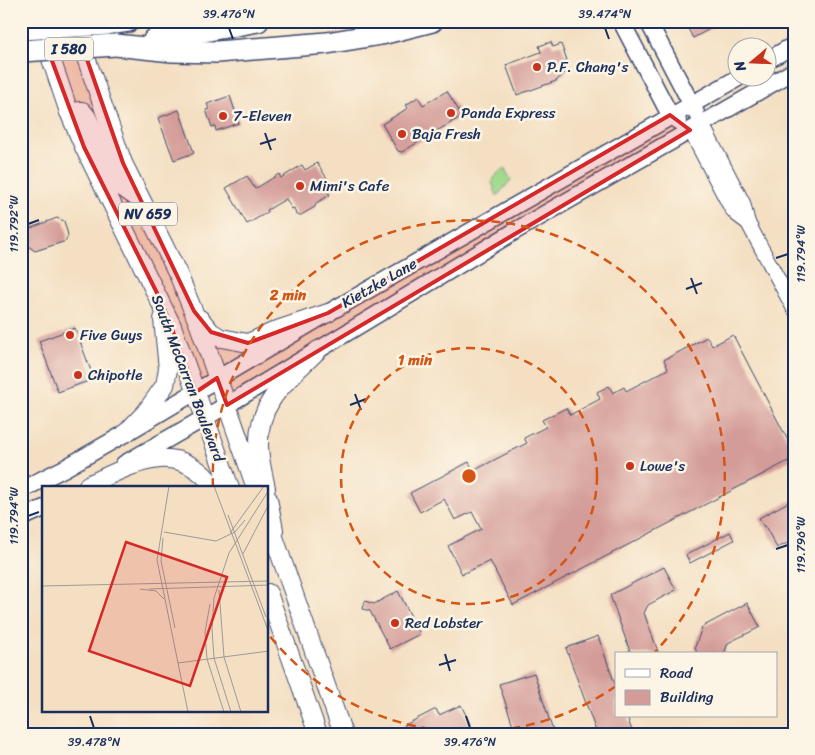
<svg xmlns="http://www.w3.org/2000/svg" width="815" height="755" font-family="Sriracha,sans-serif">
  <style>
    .green { fill: #a1da8d; stroke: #5e8476 }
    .building { fill: #d49c98 }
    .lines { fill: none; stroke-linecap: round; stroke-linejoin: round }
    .tertiary-casing { stroke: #3c496d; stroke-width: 16 }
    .secondary-casing { stroke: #3c496d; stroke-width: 19 }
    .primary-casing { stroke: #3c496d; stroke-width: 20 }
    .motorway-casing { stroke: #3c496d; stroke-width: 24 }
    .tertiary { stroke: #fff; stroke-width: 14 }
    .secondary { stroke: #fff; stroke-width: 16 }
    .primary { stroke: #fff; stroke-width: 18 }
    .motorway { stroke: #fff; stroke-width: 21 }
    .motorway-bridge-casing { stroke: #3c496d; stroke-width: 24; stroke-linecap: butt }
    .motorway-bridge { stroke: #fff; stroke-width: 21 }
    .marked { fill: #d62828; fill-opacity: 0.2; stroke: #d62828; stroke-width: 4; stroke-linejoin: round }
    .ticks { fill: none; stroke: #1b2f5e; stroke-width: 2 }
    .ring { fill: none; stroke: #d45514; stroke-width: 2.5; stroke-dasharray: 9 6 }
    .poi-dot { fill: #c8321e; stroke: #fcf5e5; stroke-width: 2 }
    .labels { text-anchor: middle; stroke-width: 5; stroke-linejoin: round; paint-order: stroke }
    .shield { fill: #fcf5e5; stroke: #5e6a86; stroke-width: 1 }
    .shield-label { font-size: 14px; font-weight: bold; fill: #1b2f5e }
    .poi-label { font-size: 15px; fill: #1b2f5e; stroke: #fcf5e5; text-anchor: start }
    .street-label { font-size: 15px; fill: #1b2f5e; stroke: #fcf5e5 }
    .inset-road { fill: none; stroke: #9d999a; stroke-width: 1 }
    .view { fill: #d62828; fill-opacity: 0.15; stroke: #d62828; stroke-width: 2.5 }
    .inset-edge { fill: none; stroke: #1b2f5e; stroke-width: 2.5 }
    .centre { fill: #d45514; stroke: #fcf5e5; stroke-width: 2.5 }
    .ring-label { font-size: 15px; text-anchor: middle; font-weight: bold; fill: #d45514; stroke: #fcf5e5; stroke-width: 5; stroke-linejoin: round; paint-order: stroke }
    .neatline { fill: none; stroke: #1b2f5e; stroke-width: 2 }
    .ticks-label { font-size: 12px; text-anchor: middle; fill: #1b2f5e }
  </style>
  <rect width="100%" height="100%" fill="#fcf5e5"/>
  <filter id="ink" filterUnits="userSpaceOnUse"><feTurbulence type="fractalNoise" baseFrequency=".02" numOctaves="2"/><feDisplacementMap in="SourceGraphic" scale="10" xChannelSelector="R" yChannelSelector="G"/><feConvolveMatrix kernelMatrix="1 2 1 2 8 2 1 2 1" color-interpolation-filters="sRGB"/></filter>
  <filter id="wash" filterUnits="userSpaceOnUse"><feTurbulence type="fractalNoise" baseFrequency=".0096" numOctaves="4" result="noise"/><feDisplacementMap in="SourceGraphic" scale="20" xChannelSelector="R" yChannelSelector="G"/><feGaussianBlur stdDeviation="1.12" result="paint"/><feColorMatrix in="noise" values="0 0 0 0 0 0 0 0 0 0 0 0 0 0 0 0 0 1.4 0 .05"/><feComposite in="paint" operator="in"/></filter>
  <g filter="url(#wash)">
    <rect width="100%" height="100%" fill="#f4dfc2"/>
    <path class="green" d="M 504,168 L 511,180 L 497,196 L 492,182 L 496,175 Z"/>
    <g id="blocks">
      <g class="building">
        <path d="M 684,21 L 725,21 L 693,38 Z"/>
        <path d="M 551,42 L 553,47 L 561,44 L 567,60 L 565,61 L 566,72 L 556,81 L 517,95 L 506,65 L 541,52 L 539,46 Z"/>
        <path d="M 447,91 L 462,116 L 402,152 L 398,151 L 382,124 L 408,108 L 406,105 L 418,97 L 423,105 Z"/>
        <path d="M 230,96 L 239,123 L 216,131 L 215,126 L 212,127 L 206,110 L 209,109 L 207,104 Z"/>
        <path d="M 179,110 L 194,153 L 174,160 L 158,118 Z"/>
        <path d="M 317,163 L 334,189 L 328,193 L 330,195 L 316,203 L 315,207 L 301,215 L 296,215 L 294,208 L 292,209 L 286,199 L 267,210 L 268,212 L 247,224 L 226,188 L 247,176 L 255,189 L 279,174 L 281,178 L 302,165 L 305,170 Z"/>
        <path d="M 57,218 L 64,221 L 68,235 L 66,241 L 35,251 L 28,246 L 23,231 Z"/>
        <path d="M 75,328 L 94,379 L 58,392 L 39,341 Z"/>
        <path d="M 733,335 L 794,452 L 794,458 L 513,605 L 490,561 L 462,574 L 448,546 L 481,529 L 472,512 L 455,520 L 444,499 L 420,512 L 410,493 L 469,462 L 473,471 L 527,443 L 524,438 L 546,427 L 542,420 L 566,408 L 570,415 L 600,399 L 597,392 L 609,386 L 613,393 L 624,387 L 626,391 L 668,369 L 664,360 L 707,337 L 712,346 Z"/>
        <path d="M 794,499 L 794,540 L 777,548 L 765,526 L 764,527 L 759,518 Z"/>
        <path d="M 730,532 L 734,540 L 690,563 L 686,555 Z"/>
        <path d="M 664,567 L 676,590 L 648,605 L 644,613 L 659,654 L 631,654 L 610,595 Z"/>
        <path d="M 398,591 L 420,634 L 390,649 L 370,611 L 363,609 L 365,601 L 374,604 Z"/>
        <path d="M 747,603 L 760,627 L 728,643 L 724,654 L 697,654 L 695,647 L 702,627 Z"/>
        <path d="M 598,636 L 616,687 L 616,716 L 627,716 L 633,734 L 597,734 L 566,648 Z"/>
        <path d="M 534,673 L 554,734 L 516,734 L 499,684 Z"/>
        <path d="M 461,705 L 475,734 L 402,734 L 405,725 L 436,709 L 439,715 Z"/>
      </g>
    </g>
  </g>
  <g filter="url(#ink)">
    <use href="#blocks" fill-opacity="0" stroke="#3c496d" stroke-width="1"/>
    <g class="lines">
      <defs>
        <g id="tertiary">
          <path d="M 702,124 L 743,203 L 748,223 L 794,309"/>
          <path d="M 690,130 L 731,208 L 736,214 L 748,223"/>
        </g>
        <g id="secondary">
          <path d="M 621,21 L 670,115 L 678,121"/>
          <path d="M 648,21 L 696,113"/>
          <path d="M 768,60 L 794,45"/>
          <path d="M 124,464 L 227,405 L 515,231 L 794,71"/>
          <path d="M 21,490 L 65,468 L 126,433 L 328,313 L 738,78"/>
          <path d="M 21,518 L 44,508"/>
        </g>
        <g id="primary">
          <path d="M 78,35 L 123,163 L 178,274 L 199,325 L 256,488"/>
          <path d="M 44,38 L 69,112 L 84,147 L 172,326 L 230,488"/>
          <path d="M 69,112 L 82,111 L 87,117 L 119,185 L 139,199"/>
          <path d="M 200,319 L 211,332 L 221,338 L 248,343 L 280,329 L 328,313"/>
          <path d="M 126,433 L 146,412 L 165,385 L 168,369 L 163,319"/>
          <path d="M 88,485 C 134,464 177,437 215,488"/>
          <path d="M 266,488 C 263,474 259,459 259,445 C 257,401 290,378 318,350"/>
          <path d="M 268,499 L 274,530"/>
          <path d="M 268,520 L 343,734"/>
          <path d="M 268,593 L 318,734"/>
        </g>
        <g id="motorway">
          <path d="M 108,24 L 128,21"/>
          <path d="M 154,40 L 258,21"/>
          <path d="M 116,45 L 172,51 L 217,52 L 327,43 L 381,34 L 432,21"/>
        </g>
      </defs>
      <use href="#tertiary" class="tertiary-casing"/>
      <use href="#secondary" class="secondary-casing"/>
      <use href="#primary" class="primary-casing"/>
      <use href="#motorway" class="motorway-casing"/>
      <use href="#tertiary" class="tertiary"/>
      <use href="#secondary" class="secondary"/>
      <use href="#primary" class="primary"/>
      <use href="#motorway" class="motorway"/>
      <defs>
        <g id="motorway-bridge">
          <path d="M 21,29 L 108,24"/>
          <path d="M 21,51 L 116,45"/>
        </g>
      </defs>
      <use href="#motorway-bridge" class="motorway-bridge-casing"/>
      <use href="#motorway-bridge" class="motorway-bridge"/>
    </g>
  </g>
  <path class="marked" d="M 83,48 L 123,163 L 194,311 L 211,332 L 248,343 L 328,313 L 670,115 L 690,130 L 227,405 L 217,378 L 196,392 L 162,303 L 84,147 L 48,50 Z"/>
  <path class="ticks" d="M 229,28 L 233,39M 605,28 L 609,39M 265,133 L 271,150M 260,144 L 276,139M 28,224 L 39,220M 776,258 L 788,254M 691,278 L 697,294M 686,289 L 702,283M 355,394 L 361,410M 350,405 L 366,399M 28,516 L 39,512M 776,549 L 788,545M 445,654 L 450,671M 439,665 L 456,660M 90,716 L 94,728M 466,716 L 470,728"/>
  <g class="ring">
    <circle cx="469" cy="476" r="128"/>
    <path d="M616 686A256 256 0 0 1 269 635M213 487A256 256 0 1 1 655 652"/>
  </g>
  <g class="poi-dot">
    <circle cx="537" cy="67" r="5"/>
    <circle cx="451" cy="113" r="5"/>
    <circle cx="223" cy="116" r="5"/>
    <circle cx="402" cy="134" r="5"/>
    <circle cx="300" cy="186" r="5"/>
    <circle cx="70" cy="335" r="5"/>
    <circle cx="78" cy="375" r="5"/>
    <circle cx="630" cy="466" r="5"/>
    <circle cx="395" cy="623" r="5"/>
  </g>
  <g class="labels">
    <g class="shield">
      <rect x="45" y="37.5" width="48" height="23" rx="4"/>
      <rect x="119" y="202.5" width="58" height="23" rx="4"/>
    </g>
    <g class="shield-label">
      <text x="69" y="54">I 580</text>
      <text x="148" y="219">NV 659</text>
    </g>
    <g class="poi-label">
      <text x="547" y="72">P.F. Chang's</text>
      <text x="461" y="118">Panda Express</text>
      <text x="233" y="121">7-Eleven</text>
      <text x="412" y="139">Baja Fresh</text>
      <text x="310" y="191">Mimi's Cafe</text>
      <text x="80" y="340">Five Guys</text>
      <text x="88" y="380">Chipotle</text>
      <text x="640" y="471">Lowe's</text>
      <text x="405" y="628">Red Lobster</text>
    </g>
    <g class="street-label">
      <text transform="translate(379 283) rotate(-30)" y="5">Kietzke Lane</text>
      <text transform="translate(188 378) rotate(69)" y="5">South McCarran Boulevard</text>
    </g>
  </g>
  <g transform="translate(42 486)">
    <rect width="226" height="226" fill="#f4dfc2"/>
    <path class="inset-road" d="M 127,0 L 115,74 L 146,226M 172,0 L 227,147M 186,29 L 224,131M 122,46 L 174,55 L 193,46 L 203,34M 188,47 L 222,0M 121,52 L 119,75 L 133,142M 201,68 L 227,18M 0,100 L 227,95M 98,103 L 114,105 L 122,113M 107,103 L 227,99M 177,104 L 182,171M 182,171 L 199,226M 165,173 L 182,226M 165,173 L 163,146 L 168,118M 136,177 L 227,165M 189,226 L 172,172 L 170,143 L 172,112 L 187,67 L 227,4"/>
    <path class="view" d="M 84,56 L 185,91 L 148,200 L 47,165 Z"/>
    <rect width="226" height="226" class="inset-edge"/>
  </g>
  <circle cx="469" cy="476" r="8" class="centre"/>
  <g class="ring-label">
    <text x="288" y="300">2 min</text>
    <text x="415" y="365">1 min</text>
  </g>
  <rect width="815" height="755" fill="none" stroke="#fcf5e5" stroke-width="55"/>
  <rect x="615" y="652" width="162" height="65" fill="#fcf5e5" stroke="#a2a6af"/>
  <rect x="625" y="669" width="25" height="8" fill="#ffffff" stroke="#a2a6af"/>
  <text x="660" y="678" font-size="15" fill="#1b2f5e">Road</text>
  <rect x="625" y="690" width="25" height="15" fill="#d49c98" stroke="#a2a6af"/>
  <text x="660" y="702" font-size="15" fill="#1b2f5e">Building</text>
  <g transform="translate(752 62) rotate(251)"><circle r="24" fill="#fcf5e5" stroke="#a2a6af"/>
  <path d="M0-4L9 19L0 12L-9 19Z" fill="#c8321e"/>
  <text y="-8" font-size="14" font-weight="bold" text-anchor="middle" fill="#1b2f5e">N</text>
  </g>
  <rect x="28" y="28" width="760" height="700" class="neatline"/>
  <g class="ticks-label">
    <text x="229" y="18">39.476°N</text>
    <text x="605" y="18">39.474°N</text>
    <text transform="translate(14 224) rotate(-90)" y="4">119.792°W</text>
    <text transform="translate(801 254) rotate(-90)" y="4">119.794°W</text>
    <text transform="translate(14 516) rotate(-90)" y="4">119.794°W</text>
    <text transform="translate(801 545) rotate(-90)" y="4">119.796°W</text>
    <text x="94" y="746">39.478°N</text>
    <text x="470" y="746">39.476°N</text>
  </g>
</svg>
